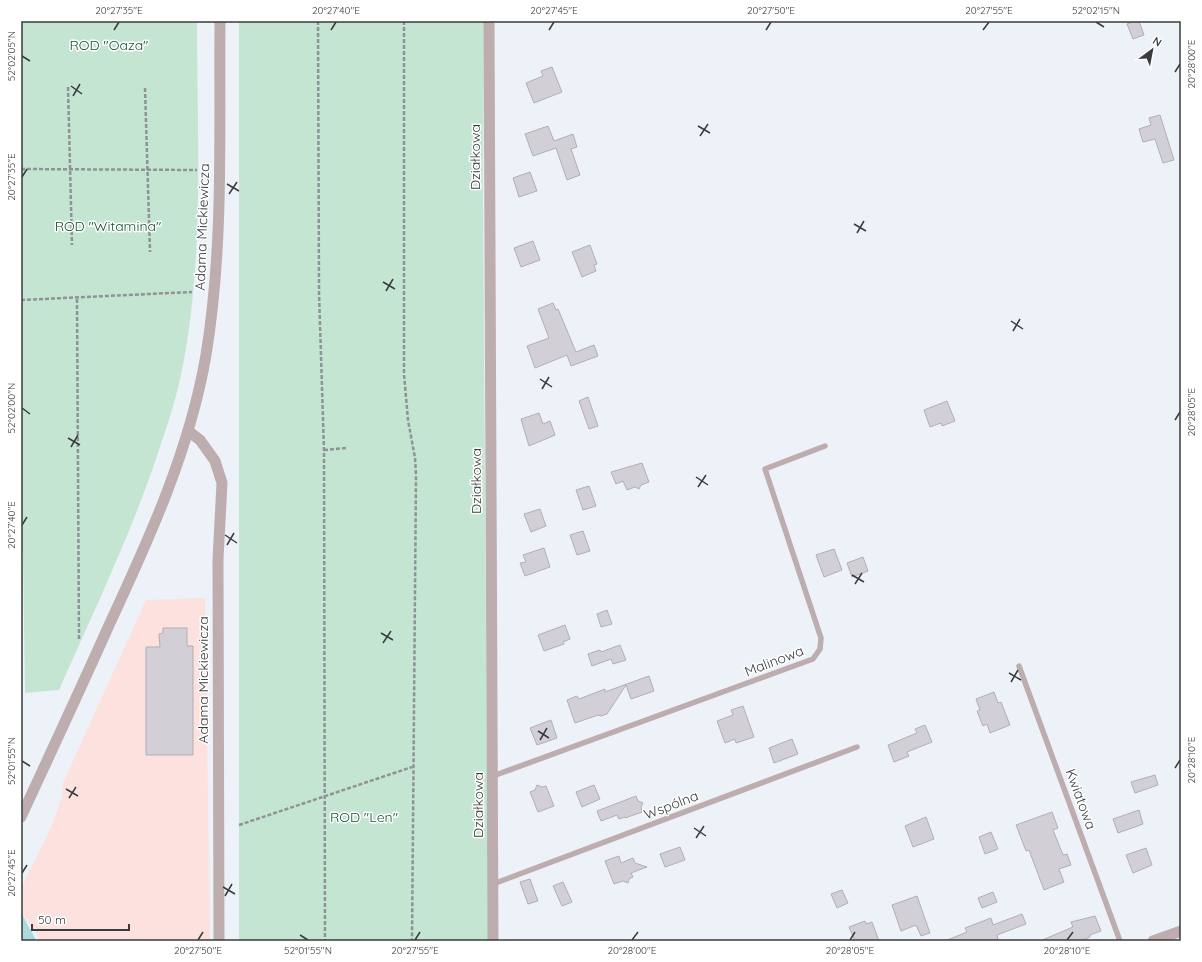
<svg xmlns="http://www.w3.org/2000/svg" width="1202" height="962" font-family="Quicksand,sans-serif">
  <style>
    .industrial { fill: #fce1df }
    .green { fill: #c4e5d2 }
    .water { fill: #add8dc }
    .building { fill: #d2cfd6; stroke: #b1afb5 }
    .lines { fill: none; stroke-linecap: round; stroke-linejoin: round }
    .path { stroke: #8f9297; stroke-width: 2.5; stroke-dasharray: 4 2; stroke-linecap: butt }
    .service { stroke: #beadae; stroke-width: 5.5 }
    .minor { stroke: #beadae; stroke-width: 11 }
    .tertiary { stroke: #beadae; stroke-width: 11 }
    .ticks { fill: none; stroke: #393b3e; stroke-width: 1.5 }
    .labels { text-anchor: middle; stroke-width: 3; stroke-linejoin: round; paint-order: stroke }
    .park-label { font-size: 14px; fill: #165136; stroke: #fff }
    .street-label { font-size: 14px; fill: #393b3e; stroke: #fff }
    .neatline { fill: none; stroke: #393b3e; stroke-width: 1.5 }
    .ticks-label { font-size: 10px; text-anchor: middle; fill: #393b3e }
  </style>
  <rect width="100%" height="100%" fill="#edf2f8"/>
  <path class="industrial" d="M 205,598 L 210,941 L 41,941 L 24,916 L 21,903 L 21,889 L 53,823 L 62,797 L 63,783 L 146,600 Z"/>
  <g class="green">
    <path d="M 21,21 L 197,21 C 197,138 205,260 181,375 C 175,403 165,432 156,459 C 129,538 93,613 59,690 L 25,693 L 23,552 L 21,552 Z"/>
    <path d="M 239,21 L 484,21 L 483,186 L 488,941 L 239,941 Z"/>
  </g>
  <path class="water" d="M 21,911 C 25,922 32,930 36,941 L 21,941 Z"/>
  <g class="building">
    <path d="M 1135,21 L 1139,21 L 1144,35 L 1133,39 L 1127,24 Z"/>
    <path d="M 552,67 L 562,92 L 534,103 L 526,83 L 543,76 L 541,71 Z"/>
    <path d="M 1160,115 L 1174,160 L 1163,163 L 1155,139 L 1143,142 L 1139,129 L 1151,125 L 1149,118 Z"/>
    <path d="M 548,126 L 554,141 L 573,134 L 577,147 L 571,149 L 580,175 L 567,180 L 556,148 L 533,156 L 525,134 Z"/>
    <path d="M 530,172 L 537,191 L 519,197 L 513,178 Z"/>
    <path d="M 533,241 L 540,260 L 521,267 L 514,248 Z"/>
    <path d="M 590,245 L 597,264 L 594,265 L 596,271 L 582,277 L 572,252 Z"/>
    <path d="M 553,303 L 556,310 L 558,309 L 576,352 L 594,345 L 598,356 L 571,366 L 567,355 L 535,368 L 527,346 L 549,338 L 538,309 Z"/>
    <path d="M 588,397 L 598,426 L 589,429 L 579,401 Z"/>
    <path d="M 947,401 L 955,421 L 942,426 L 941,423 L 930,427 L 924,410 Z"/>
    <path d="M 539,413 L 543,424 L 550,421 L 555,435 L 529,446 L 521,419 Z"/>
    <path d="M 642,463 L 649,482 L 641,485 L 639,489 L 635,487 L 627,490 L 623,481 L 616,484 L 611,472 Z"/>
    <path d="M 589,486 L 596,506 L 583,510 L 576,490 Z"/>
    <path d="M 540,509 L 546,526 L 531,532 L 524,514 Z"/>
    <path d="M 583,531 L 590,551 L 577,555 L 570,535 Z"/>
    <path d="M 544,548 L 550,567 L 525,576 L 520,563 L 526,562 L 523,555 Z"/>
    <path d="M 834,549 L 842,570 L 824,577 L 816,555 Z"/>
    <path d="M 863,557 L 868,571 L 852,577 L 847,563 Z"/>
    <path d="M 607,610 L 612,624 L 601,627 L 597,614 Z"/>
    <path d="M 565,625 L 570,639 L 563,642 L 564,644 L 544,651 L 538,635 Z"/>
    <path d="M 163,628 L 187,628 L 187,646 L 193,646 L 193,755 L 146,755 L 146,647 L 160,647 L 159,634 L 163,633 Z"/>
    <path d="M 620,645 L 626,660 L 613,664 L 611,659 L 592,666 L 588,654 L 600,650 L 601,652 Z"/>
    <path d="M 649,676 L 654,691 L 631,699 L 626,685 L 607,714 L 601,716 L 598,715 L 575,723 L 567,700 L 577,696 L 579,699 L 605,689 L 605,692 Z"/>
    <path d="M 994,692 L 998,703 L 1001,702 L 1010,725 L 990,733 L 987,724 L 983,726 L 977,711 L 980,710 L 976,699 Z"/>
    <path d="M 743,706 L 754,737 L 736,743 L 735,739 L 725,743 L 717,721 L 733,715 L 731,710 Z"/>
    <path d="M 551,720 L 557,738 L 537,745 L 530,728 Z"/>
    <path d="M 925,725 L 932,742 L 907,752 L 909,756 L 894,762 L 888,745 L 917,733 L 915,729 Z"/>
    <path d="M 792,739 L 798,754 L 774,763 L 769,748 Z"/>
    <path d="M 1155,775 L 1158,785 L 1135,793 L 1131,782 Z"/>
    <path d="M 537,785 L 542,787 L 546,786 L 554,806 L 538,812 L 530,792 L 535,790 Z"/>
    <path d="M 594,785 L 600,799 L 582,807 L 576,792 Z"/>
    <path d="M 636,796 L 638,801 L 643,803 L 641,807 L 642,812 L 625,818 L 625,817 L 619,819 L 617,815 L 601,821 L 597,811 Z"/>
    <path d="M 1139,810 L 1143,824 L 1118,833 L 1113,819 Z"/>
    <path d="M 1052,812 L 1058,828 L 1053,830 L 1063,855 L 1067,854 L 1071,865 L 1059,869 L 1064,882 L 1044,890 L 1029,850 L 1026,851 L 1016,825 Z"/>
    <path d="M 926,817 L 934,839 L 913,847 L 905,826 Z"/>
    <path d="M 991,832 L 998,849 L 985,854 L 979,837 Z"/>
    <path d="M 680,847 L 685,860 L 665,867 L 660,854 Z"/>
    <path d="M 1146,848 L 1152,865 L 1133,873 L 1126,855 Z"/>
    <path d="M 619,856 L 621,863 L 633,858 L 635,863 L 647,867 L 631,873 L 633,877 L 629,879 L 628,883 L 623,881 L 614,884 L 605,861 Z"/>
    <path d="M 530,879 L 538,901 L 528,904 L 520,882 Z"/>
    <path d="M 563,882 L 572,902 L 562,906 L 553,886 Z"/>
    <path d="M 842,890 L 848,903 L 837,908 L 831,894 Z"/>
    <path d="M 993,892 L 997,902 L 982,908 L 978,898 Z"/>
    <path d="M 917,896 L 930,933 L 921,936 L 916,925 L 901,931 L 892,905 Z"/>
    <path d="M 1022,914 L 1026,924 L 997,935 L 998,939 L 993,941 L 945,941 L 967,932 L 965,928 L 991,918 L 993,925 Z"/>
    <path d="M 1095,916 L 1101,931 L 1090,935 L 1090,937 L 1080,941 L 1040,941 L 1073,927 L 1071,922 Z"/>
    <path d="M 865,921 L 866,924 L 872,922 L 879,941 L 855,941 L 849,927 Z"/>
  </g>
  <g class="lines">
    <g class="path">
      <path d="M 318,21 L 319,293 L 324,450 L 325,941"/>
      <path d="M 404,21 L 404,374 L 408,420 L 415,458 L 416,475 L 412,941"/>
      <path d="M 68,87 L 72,245"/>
      <path d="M 145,88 L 150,252"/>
      <path d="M 21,169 L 197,170"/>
      <path d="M 77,299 L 79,641"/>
      <path d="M 21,300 L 192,292"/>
      <path d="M 324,450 L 346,448"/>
      <path d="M 239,825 L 412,767"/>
    </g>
    <g class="service">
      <path d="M 1019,666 L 1120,941"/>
      <path d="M 493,776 L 813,659 L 820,649 L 821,638 L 765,469 L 825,446"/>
      <path d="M 493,884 L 857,747"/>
    </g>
    <g class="minor">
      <path d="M 489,21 L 493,941"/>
      <path d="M 1153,941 L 1181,931"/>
    </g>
    <g class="tertiary">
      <path d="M 188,431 L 200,440 L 215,461 L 222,483 L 218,559 L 219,941"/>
      <path d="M 21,817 C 51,752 81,688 110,623 C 150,537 190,449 206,355 C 224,245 219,133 220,21"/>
    </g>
  </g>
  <path class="ticks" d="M 1096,22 L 1104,27M 114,30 L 119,22M 331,30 L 336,22M 549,30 L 554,22M 766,30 L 771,22M 983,30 L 989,22M 22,56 L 30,61M 1175,72 L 1180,64M 71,86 L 82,94M 73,96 L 80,84M 698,126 L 710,133M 700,136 L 708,124M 22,177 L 27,169M 227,184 L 239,191M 229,194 L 237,182M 854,224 L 866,231M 857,233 L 864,221M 383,282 L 395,289M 386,291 L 393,279M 1011,321 L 1023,329M 1013,331 L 1020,319M 540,379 L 552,387M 542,389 L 549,377M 22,408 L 30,414M 1175,420 L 1180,412M 68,438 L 80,445M 71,447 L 78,435M 696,477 L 708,485M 698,487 L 706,475M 22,525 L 27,517M 225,535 L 237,543M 227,545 L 234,533M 852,575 L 864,582M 855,584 L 862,573M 381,633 L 393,640M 383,643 L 391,631M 1009,673 L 1021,680M 1011,682 L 1018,670M 538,731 L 549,738M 540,740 L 547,728M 22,761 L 30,766M 1175,768 L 1180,760M 66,789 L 78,796M 69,798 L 76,787M 694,828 L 706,836M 696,838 L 704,826M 22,873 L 27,865M 223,887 L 235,894M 225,896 L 232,884M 300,935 L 308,940M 198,940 L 203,932M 415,940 L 420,932M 632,940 L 638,932M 850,940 L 855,932M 1067,940 L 1073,932"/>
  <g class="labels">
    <g class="park-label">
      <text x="109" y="50">ROD "Oaza"</text>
      <text x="108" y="231">ROD "Witamina"</text>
      <text x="364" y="822">ROD "Len"</text>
    </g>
    <g class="street-label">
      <text transform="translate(475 157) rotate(-90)" y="5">Działkowa</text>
      <text transform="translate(202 227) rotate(-88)" y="5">Adama Mickiewicza</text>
      <text transform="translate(476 481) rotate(-90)" y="5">Działkowa</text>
      <text transform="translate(774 661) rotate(-21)" y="5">Malinowa</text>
      <text transform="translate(203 680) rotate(-90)" y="5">Adama Mickiewicza</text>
      <text transform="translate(1081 799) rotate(70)" y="5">Kwiatowa</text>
      <text transform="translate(478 805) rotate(-90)" y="5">Działkowa</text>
      <text transform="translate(671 805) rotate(-21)" y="5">Wspólna</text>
    </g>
  </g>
  <rect width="1202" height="962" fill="none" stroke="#ffffff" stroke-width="44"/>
  <g transform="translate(1152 50) rotate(32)" stroke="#ffffff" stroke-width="3" paint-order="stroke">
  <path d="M0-3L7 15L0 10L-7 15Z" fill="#393b3e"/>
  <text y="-6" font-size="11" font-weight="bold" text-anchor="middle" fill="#393b3e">N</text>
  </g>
  <path d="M32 924v6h97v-6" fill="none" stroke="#393b3e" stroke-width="2"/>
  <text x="38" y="924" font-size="12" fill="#393b3e" stroke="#ffffff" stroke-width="3" paint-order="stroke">50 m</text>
  <rect x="22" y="22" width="1158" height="918" class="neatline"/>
  <g class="ticks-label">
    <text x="119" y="14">20°27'35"E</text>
    <text x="336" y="14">20°27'40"E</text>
    <text x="554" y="14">20°27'45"E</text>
    <text x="771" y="14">20°27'50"E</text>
    <text x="989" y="14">20°27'55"E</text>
    <text x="1096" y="14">52°02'15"N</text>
    <text transform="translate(11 56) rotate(-90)" y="4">52°02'05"N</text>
    <text transform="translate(1191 64) rotate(-90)" y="4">20°28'00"E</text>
    <text transform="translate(11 177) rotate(-90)" y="4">20°27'35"E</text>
    <text transform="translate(11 408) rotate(-90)" y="4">52°02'00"N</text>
    <text transform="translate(1191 412) rotate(-90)" y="4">20°28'05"E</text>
    <text transform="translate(11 525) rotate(-90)" y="4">20°27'40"E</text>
    <text transform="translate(1191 760) rotate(-90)" y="4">20°28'10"E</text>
    <text transform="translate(11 761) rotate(-90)" y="4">52°01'55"N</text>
    <text transform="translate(11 873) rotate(-90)" y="4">20°27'45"E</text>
    <text x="198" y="954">20°27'50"E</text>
    <text x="308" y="954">52°01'55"N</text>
    <text x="415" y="954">20°27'55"E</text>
    <text x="632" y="954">20°28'00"E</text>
    <text x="850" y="954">20°28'05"E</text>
    <text x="1067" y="954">20°28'10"E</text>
  </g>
</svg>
